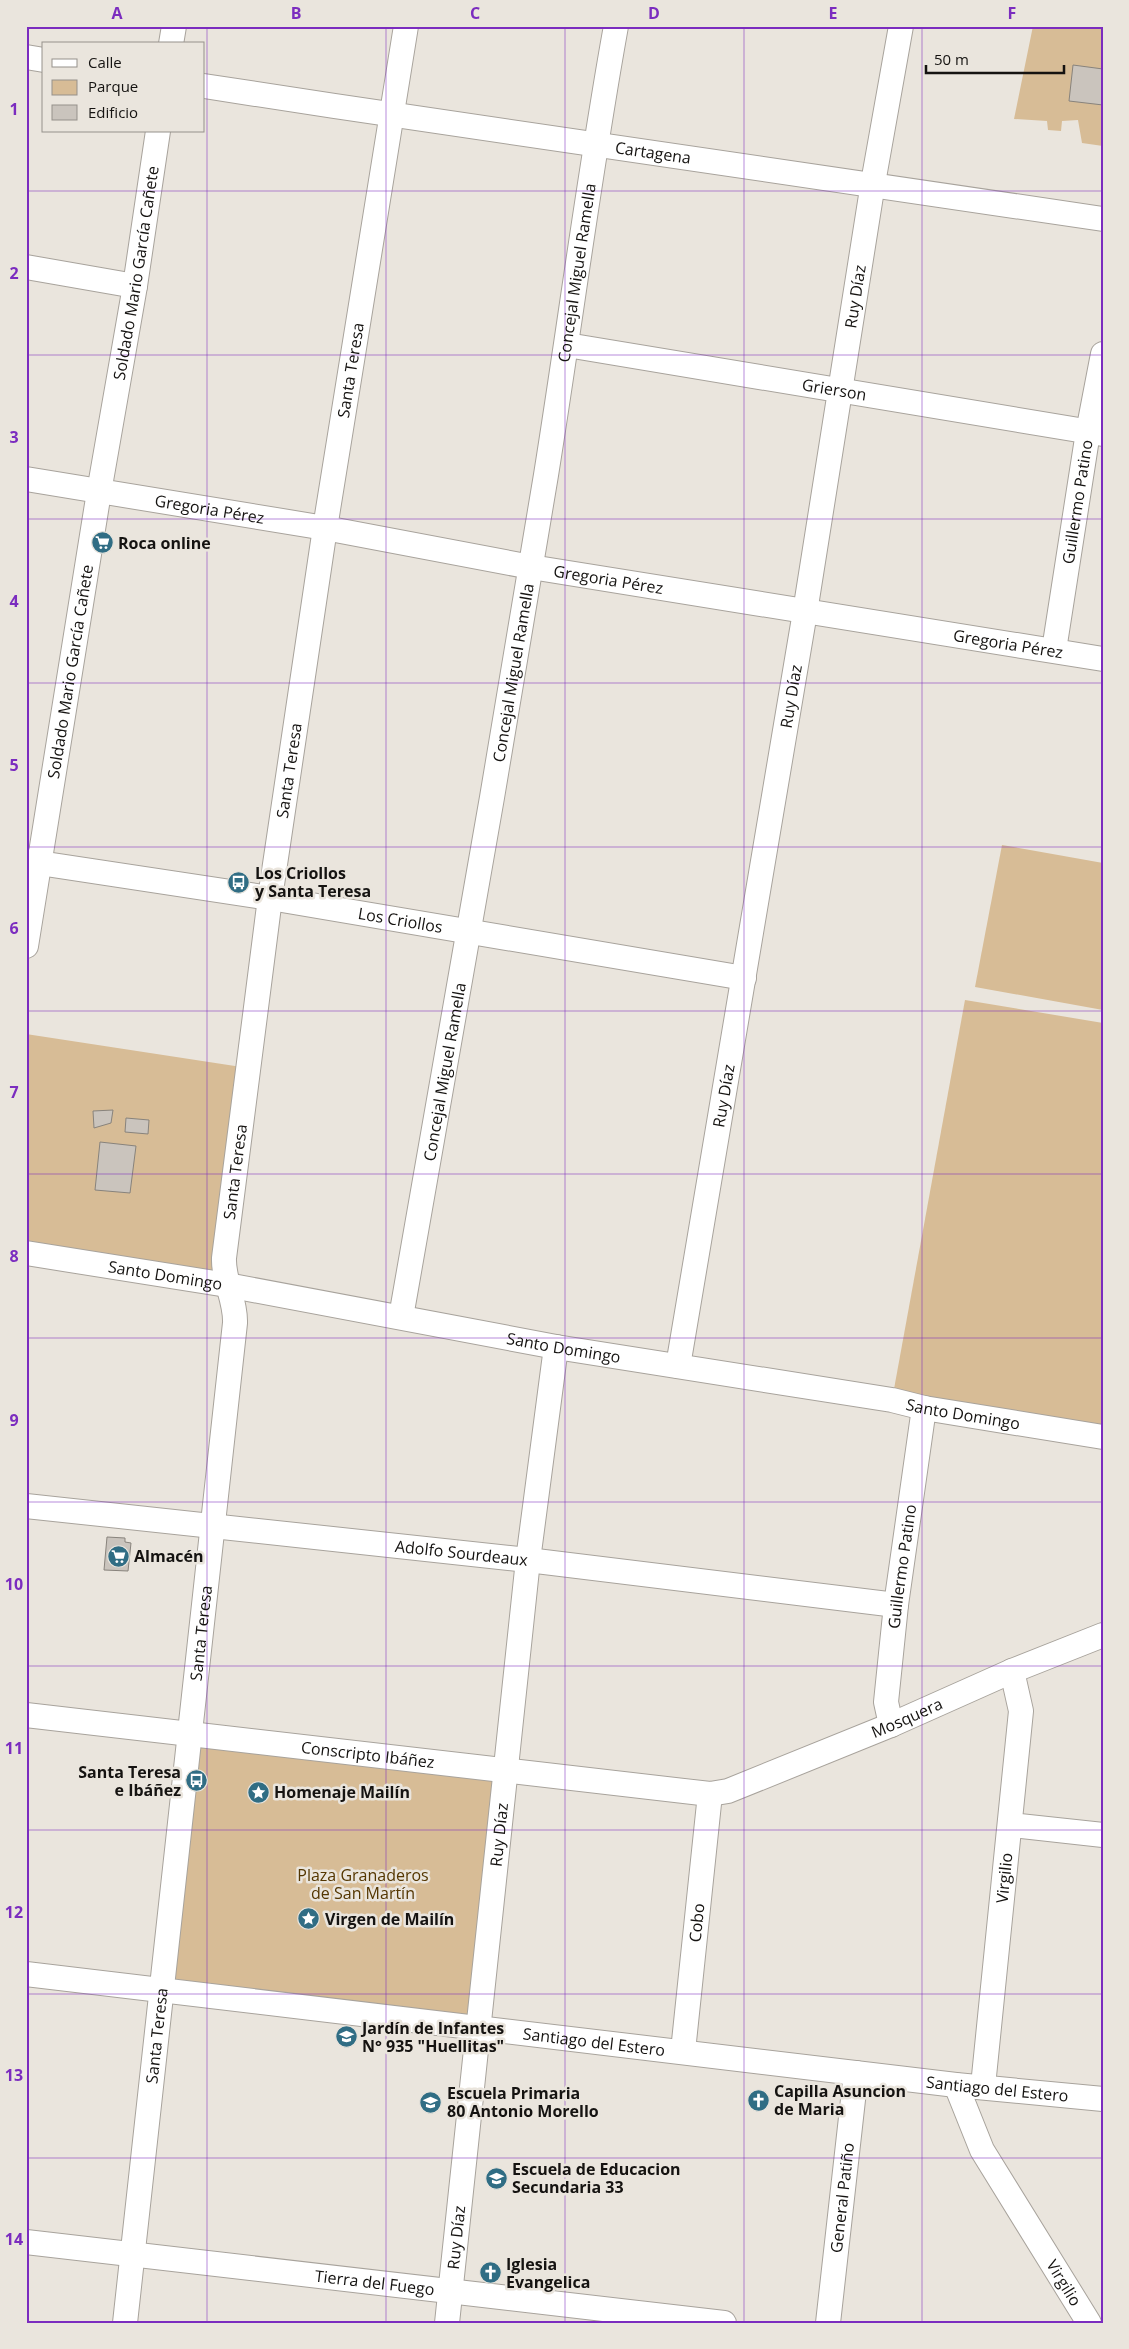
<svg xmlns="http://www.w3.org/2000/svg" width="1129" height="2349" font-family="'Open Sans',sans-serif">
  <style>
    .green { fill: #d7bc96 }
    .building { fill: #cac4bd; stroke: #88837c }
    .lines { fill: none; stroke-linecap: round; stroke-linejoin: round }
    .minor-casing { stroke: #a8a39c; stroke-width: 26 }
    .minor { stroke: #fff; stroke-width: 24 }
    .grid { fill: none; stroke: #7b2cbf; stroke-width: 1; stroke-opacity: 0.55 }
    .labels { text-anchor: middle; stroke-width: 5; stroke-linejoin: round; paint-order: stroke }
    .street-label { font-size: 16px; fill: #151311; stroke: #eae5dd }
    .poi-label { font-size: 16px; font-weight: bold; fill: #151311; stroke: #eae5dd; text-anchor: start }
    .park-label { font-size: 16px; fill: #543600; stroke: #eae5dd }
    .neatline { fill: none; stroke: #7b2cbf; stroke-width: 2 }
    .grid-label { font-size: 16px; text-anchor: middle; font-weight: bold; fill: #7b2cbf }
  </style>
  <rect width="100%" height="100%" fill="#eae5dd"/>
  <g class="green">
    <path d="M 1033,26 L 1103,26 L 1103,146 L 1082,143 L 1078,120 L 1062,121 L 1061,131 L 1048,130 L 1047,121 L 1014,119 Z"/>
    <path d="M 1002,845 L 1103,863 L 1103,1010 L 975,987 Z"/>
    <path d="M 965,1000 L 1103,1023 L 1103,1431 L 892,1400 Z"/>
    <path d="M 26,1034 L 248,1068 L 227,1285 L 26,1253 Z"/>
    <path d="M 189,1735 L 507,1770 L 479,2028 L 161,1989 Z"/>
  </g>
  <g class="building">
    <path d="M 1073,65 L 1103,69 L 1103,105 L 1069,101 Z"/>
    <path d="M 113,1110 L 111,1123 L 94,1128 L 93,1111 Z"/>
    <path d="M 126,1118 L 149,1120 L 148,1134 L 125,1132 Z"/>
    <path d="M 100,1142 L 136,1146 L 130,1193 L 95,1190 Z"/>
    <path d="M 107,1537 L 125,1538 L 125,1542 L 131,1543 L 128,1571 L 104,1570 Z"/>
  </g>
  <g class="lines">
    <defs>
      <g id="minor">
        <path d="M 171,44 L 174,26"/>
        <path d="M 26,57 L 44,60"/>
        <path id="s1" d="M 204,86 C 503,133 803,172 1103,219"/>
        <path d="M 26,267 L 135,286"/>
        <path id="s2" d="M 567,345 L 1103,434"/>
        <path id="s3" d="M 26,479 L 325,528 L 531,567 L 1103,659"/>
        <path id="s4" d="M 1054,650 L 1088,432 L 1103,354"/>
        <path id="s5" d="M 26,861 L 270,898 L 744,978"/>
        <path id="s6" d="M 26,946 L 99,492 L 135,286 L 158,131"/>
        <path id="s7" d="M 26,1253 L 227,1285 L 556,1347 L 892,1400 L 924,1408 L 1103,1437"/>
        <path id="s8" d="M 401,1317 C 451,1037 500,756 546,475 C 570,325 589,175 616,26"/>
        <path id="s9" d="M 678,1366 L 805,612 L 873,183 L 901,26"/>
        <path id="s10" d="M 26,1506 L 528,1560 L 896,1605"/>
        <path id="s11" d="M 26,1715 L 710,1794 L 728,1791 L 891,1725 L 1012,1671 L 1103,1635"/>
        <path id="s12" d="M 891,1725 L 886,1702 L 896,1605 L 924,1408"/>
        <path d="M 1011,1825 L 1103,1835"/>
        <path id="s13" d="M 26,1974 L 956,2085 L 1103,2099"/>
        <path id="s14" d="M 683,2051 L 710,1794"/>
        <path id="s15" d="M 956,2085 L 982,2150 L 1089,2323"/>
        <path id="s16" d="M 983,2086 L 1021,1711 L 1012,1671"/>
        <path id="s17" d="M 26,2242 L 724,2323"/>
        <path id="s18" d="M 125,2323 L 235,1323 C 236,1300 223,1281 224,1258 L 270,898 L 325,528 L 406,26"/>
        <path id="s19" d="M 447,2323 L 528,1560 L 556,1347"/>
        <path id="s20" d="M 828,2323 L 856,2073"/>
      </g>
    </defs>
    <use href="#minor" class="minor-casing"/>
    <use href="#minor" class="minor"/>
  </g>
  <path class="grid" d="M 207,26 L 207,2323M 386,26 L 386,2323M 565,26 L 565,2323M 744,26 L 744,2323M 922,26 L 922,2323M 26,191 L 1103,191M 26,355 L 1103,355M 26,519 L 1103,519M 26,683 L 1103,683M 26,847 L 1103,847M 26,1011 L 1103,1011M 26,1174 L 1103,1174M 26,1338 L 1103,1338M 26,1502 L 1103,1502M 26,1666 L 1103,1666M 26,1830 L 1103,1830M 26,1994 L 1103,1994M 26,2158 L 1103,2158"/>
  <defs>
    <symbol id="supermarket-disc" viewBox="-11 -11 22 22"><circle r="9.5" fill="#306d84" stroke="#eae5dd"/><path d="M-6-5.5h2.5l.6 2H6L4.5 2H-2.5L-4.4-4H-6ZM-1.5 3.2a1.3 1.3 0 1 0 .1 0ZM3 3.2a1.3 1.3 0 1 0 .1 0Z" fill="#fff"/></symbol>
    <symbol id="bus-disc" viewBox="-11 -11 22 22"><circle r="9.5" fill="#306d84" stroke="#eae5dd"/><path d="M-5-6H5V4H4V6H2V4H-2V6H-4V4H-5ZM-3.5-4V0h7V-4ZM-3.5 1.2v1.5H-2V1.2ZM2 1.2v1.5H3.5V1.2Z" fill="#fff"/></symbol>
    <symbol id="sight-disc" viewBox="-11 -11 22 22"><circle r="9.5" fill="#306d84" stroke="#eae5dd"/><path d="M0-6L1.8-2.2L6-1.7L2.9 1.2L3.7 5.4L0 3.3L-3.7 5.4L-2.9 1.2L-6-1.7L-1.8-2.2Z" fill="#fff"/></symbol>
    <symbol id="school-disc" viewBox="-11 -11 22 22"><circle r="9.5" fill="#306d84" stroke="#eae5dd"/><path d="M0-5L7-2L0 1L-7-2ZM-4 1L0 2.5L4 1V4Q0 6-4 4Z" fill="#fff"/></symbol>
    <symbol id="church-disc" viewBox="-11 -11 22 22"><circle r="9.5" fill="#306d84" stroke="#eae5dd"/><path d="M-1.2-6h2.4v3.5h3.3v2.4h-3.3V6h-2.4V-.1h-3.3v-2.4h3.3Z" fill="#fff"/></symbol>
  </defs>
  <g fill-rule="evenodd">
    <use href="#supermarket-disc" x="90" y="530" width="25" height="25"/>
    <use href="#bus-disc" x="226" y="870" width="25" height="25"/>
    <use href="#supermarket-disc" x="106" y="1544" width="25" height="25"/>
    <use href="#bus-disc" x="184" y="1768" width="25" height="25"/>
    <use href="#sight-disc" x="246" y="1780" width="25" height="25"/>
    <use href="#sight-disc" x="296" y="1906" width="25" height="25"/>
    <use href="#school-disc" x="334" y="2024" width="25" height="25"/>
    <use href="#church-disc" x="746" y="2088" width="25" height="25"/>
    <use href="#school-disc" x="418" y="2090" width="25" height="25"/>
    <use href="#school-disc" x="484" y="2166" width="25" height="25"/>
    <use href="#church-disc" x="478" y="2260" width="25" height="25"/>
  </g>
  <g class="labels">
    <g class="street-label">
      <text dy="6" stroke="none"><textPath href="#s1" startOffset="454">Cartagena</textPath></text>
      <text dy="6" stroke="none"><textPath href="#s6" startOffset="682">Soldado Mario García Cañete</textPath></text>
      <text dy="6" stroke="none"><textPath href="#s8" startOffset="1059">Concejal Miguel Ramella</textPath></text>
      <text dy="6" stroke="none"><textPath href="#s9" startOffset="1084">Ruy Díaz</textPath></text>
      <text dy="6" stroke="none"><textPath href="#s18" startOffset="1969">Santa Teresa</textPath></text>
      <text dy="6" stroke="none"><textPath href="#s2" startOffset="271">Grierson</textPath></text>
      <text dy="6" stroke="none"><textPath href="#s4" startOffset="150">Guillermo Patino</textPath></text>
      <text dy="6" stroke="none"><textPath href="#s3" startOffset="186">Gregoria Pérez</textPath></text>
      <text dy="6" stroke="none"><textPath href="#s3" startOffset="591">Gregoria Pérez</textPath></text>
      <text dy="6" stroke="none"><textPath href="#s3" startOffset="996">Gregoria Pérez</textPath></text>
      <text dy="6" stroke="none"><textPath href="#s6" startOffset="278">Soldado Mario García Cañete</textPath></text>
      <text dy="6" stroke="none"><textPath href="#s8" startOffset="654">Concejal Miguel Ramella</textPath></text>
      <text dy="6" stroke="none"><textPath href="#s9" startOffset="679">Ruy Díaz</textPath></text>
      <text dy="6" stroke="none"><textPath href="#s18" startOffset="1564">Santa Teresa</textPath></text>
      <text dy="6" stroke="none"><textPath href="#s5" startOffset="379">Los Criollos</textPath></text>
      <text dy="6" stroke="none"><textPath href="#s8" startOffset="249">Concejal Miguel Ramella</textPath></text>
      <text dy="6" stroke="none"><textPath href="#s9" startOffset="274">Ruy Díaz</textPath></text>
      <text dy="6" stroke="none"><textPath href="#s18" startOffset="1159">Santa Teresa</textPath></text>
      <text dy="6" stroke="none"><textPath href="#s7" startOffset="141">Santo Domingo</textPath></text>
      <text dy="6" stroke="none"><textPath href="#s7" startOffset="546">Santo Domingo</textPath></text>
      <text dy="6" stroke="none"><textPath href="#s7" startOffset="951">Santo Domingo</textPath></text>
      <text dy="6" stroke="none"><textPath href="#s10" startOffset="438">Adolfo Sourdeaux</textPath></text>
      <text dy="6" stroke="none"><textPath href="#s12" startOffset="160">Guillermo Patino</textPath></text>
      <text dy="6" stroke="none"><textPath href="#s18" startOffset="694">Santa Teresa</textPath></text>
      <text dy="6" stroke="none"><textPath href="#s11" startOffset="900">Mosquera</textPath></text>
      <text dy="6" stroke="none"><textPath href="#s11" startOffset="344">Conscripto Ibáñez</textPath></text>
      <text dy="6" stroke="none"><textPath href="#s19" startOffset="491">Ruy Díaz</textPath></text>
      <text dy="6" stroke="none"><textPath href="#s16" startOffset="209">Virgilio</textPath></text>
      <text dy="6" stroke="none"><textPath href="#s14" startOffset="129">Cobo</textPath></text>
      <text dy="6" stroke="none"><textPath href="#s18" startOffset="289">Santa Teresa</textPath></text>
      <text dy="6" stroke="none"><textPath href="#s13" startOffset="572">Santiago del Estero</textPath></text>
      <text dy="6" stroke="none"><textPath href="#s13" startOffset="978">Santiago del Estero</textPath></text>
      <text dy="6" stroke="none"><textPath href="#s20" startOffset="126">General Patiño</textPath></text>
      <text dy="6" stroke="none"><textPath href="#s19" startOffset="86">Ruy Díaz</textPath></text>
      <text dy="6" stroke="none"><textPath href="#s17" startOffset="351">Tierra del Fuego</textPath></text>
      <text dy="6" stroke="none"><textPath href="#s15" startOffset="226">Virgilio</textPath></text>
    </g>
    <g class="poi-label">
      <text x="118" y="549">Roca online</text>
      <text x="255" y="879">Los Criollos<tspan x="255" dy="18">y Santa Teresa</tspan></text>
      <text x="134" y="1562">Almacén</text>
      <text x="181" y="1778" text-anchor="end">Santa Teresa<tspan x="181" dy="18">e Ibáñez</tspan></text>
      <text x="274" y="1798">Homenaje Mailín</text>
      <text x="325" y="1925">Virgen de Mailín</text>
      <text x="362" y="2034">Jardín de Infantes<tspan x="362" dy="18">N° 935 "Huellitas"</tspan></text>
      <text x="774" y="2097">Capilla Asuncion<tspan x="774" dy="18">de Maria</tspan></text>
      <text x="447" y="2099">Escuela Primaria<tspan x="447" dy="18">80 Antonio Morello</tspan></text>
      <text x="512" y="2175">Escuela de Educacion<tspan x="512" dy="18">Secundaria 33</tspan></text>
      <text x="506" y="2270">Iglesia<tspan x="506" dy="18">Evangelica</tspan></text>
    </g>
    <g class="park-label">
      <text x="363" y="1881">Plaza Granaderos<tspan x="363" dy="18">de San Martín</tspan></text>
    </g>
  </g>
  <rect width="1129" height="2349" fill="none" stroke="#eae5dd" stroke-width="55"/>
  <rect x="42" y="42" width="162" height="90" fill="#eae5dd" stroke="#95918b"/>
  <rect x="52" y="59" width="25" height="8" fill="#ffffff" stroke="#95918b"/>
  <text x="88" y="68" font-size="15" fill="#151311">Calle</text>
  <rect x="52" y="80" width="25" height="15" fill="#d7bc96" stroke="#95918b"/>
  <text x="88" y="92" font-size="15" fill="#151311">Parque</text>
  <rect x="52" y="105" width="25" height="15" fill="#cac4bd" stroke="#95918b"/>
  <text x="88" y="118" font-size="15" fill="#151311">Edificio</text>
  <path d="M926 65v8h138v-8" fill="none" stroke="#151311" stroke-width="2.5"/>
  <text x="934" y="65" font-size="15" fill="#151311" stroke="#eae5dd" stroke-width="4" paint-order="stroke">50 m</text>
  <rect x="28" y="28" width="1074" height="2294" class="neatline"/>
  <g class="grid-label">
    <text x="117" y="19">A</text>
    <text x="296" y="19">B</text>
    <text x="475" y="19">C</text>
    <text x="654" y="19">D</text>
    <text x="833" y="19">E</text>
    <text x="1012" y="19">F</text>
    <text x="14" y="115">1</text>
    <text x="14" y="279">2</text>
    <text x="14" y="443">3</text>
    <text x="14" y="607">4</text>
    <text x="14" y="771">5</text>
    <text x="14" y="934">6</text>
    <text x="14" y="1098">7</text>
    <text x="14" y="1262">8</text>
    <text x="14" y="1426">9</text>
    <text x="14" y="1590">10</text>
    <text x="14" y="1754">11</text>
    <text x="14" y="1918">12</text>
    <text x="14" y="2081">13</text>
    <text x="14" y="2245">14</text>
  </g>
</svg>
